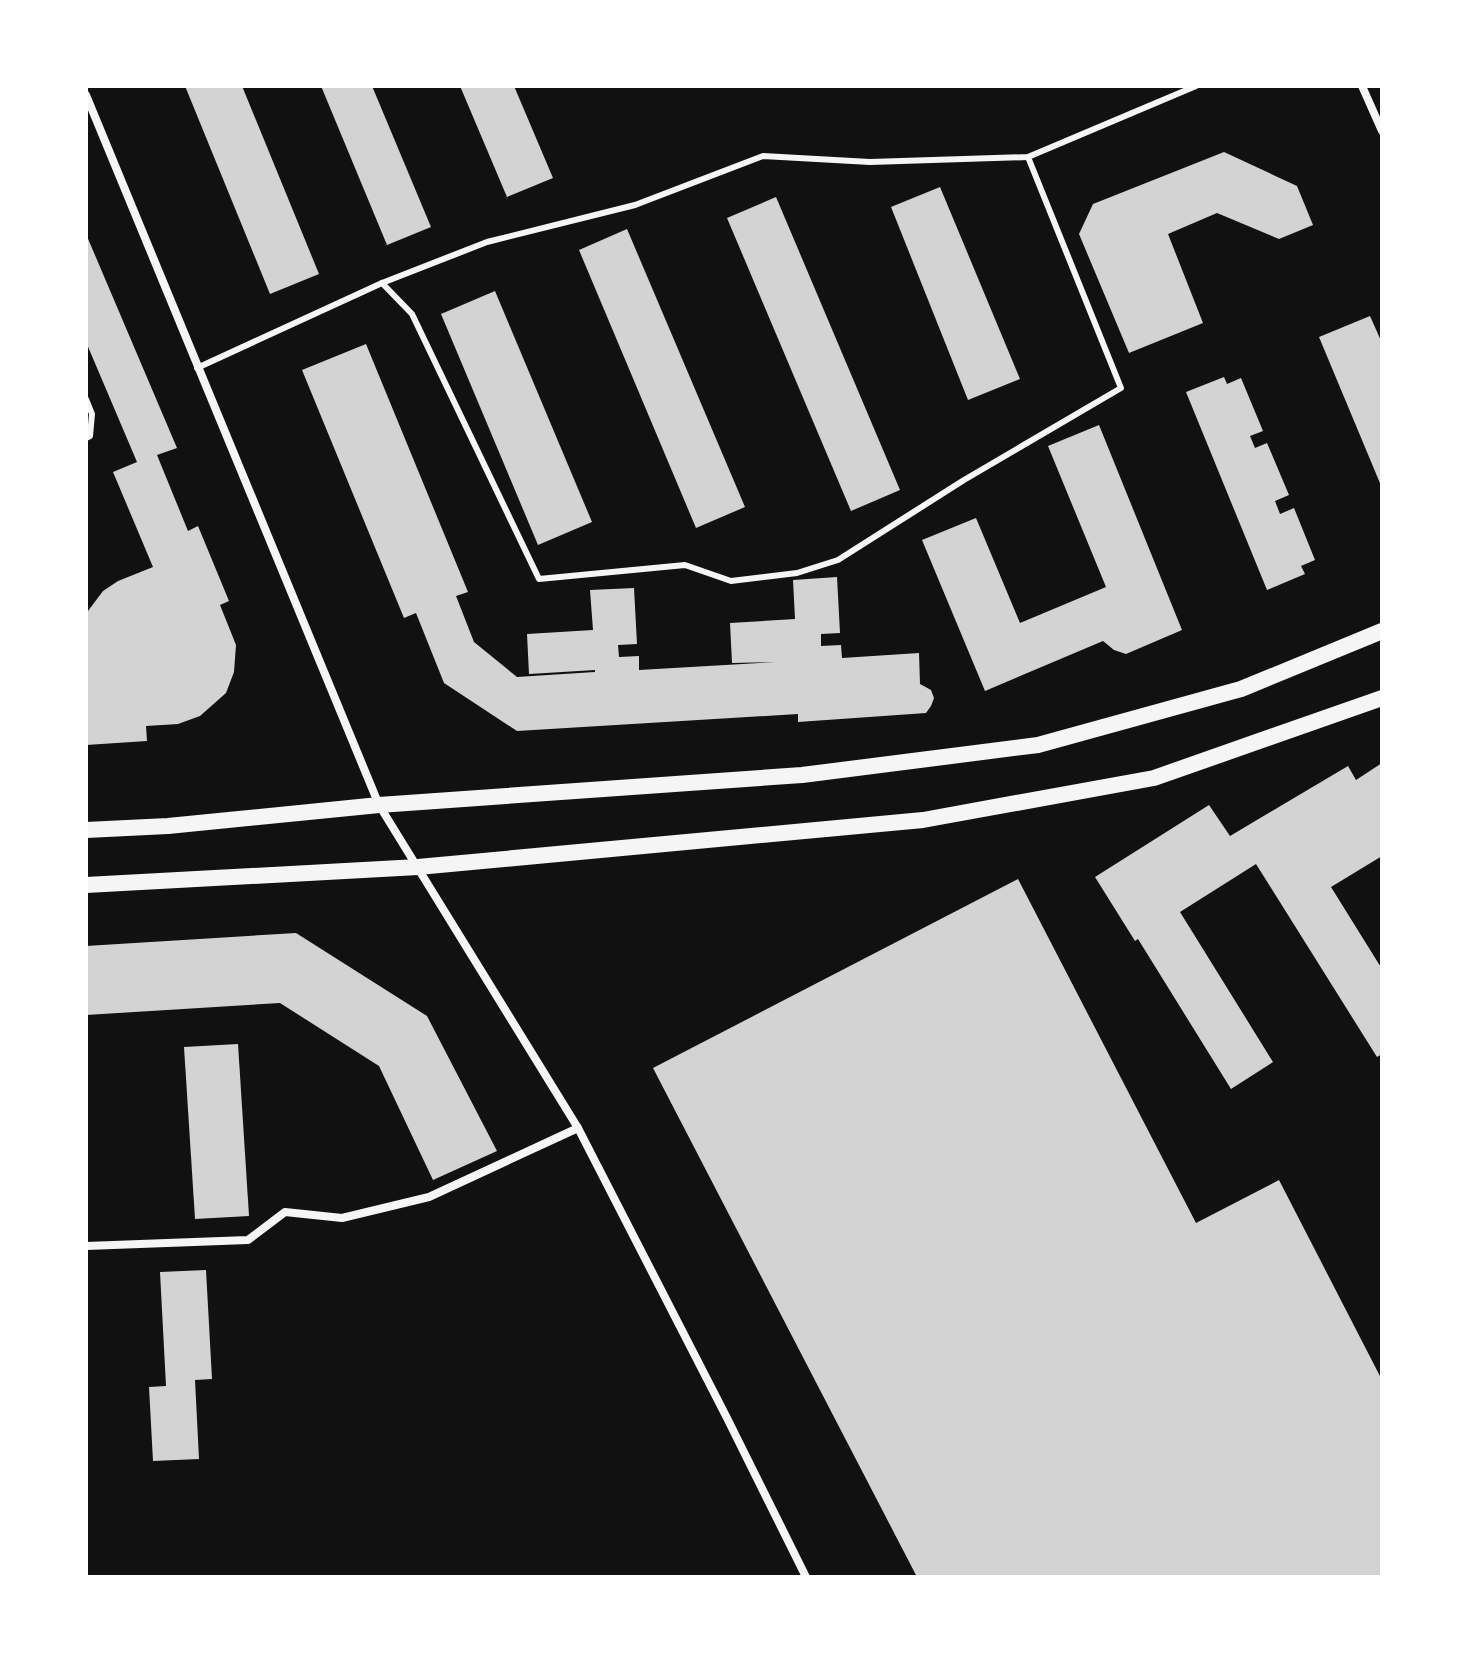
<svg xmlns="http://www.w3.org/2000/svg" width="1468" height="1663" font-family="'Sofia Sans Condensed',sans-serif">
  <style>
    .building { fill: #d3d3d3 }
    .lines { fill: none; stroke-linecap: round; stroke-linejoin: round }
    .service { stroke: #f5f5f5; stroke-width: 6 }
    .minor { stroke: #f5f5f5; stroke-width: 8 }
    .secondary { stroke: #f5f5f5; stroke-width: 16 }
  </style>
  <rect width="100%" height="100%" fill="#111"/>
  <g class="building">
    <path d="M 185,86 L 242,86 L 319,274 L 270,294 Z"/>
    <path d="M 321,86 L 372,86 L 431,227 L 387,245 Z"/>
    <path d="M 460,86 L 514,86 L 553,178 L 507,197 Z"/>
    <path d="M 1224,152 L 1297,186 L 1313,225 L 1279,239 L 1217,213 L 1168,234 L 1203,323 L 1129,353 L 1079,234 L 1093,204 Z"/>
    <path d="M 940,187 L 1020,379 L 968,400 L 891,207 Z"/>
    <path d="M 776,197 L 900,490 L 851,511 L 727,218 Z"/>
    <path d="M 627,229 L 745,507 L 696,528 L 579,250 Z"/>
    <path d="M 86,234 L 177,448 L 157,455 L 188,531 L 198,526 L 229,601 L 220,605 L 236,645 L 234,672 L 226,693 L 200,716 L 178,724 L 146,726 L 147,741 L 86,745 L 88,611 L 103,591 L 118,581 L 153,567 L 113,472 L 137,462 L 86,342 Z"/>
    <path d="M 495,291 L 592,522 L 538,545 L 441,314 Z"/>
    <path d="M 1370,316 L 1382,343 L 1382,488 L 1319,337 Z"/>
    <path d="M 366,344 L 468,592 L 456,596 L 474,642 L 517,677 L 595,672 L 595,670 L 529,674 L 527,634 L 593,630 L 590,590 L 634,588 L 637,644 L 618,645 L 619,657 L 639,656 L 639,670 L 775,662 L 732,663 L 730,623 L 795,619 L 793,580 L 837,577 L 840,633 L 821,634 L 821,646 L 841,645 L 842,658 L 919,653 L 920,684 L 931,690 L 934,698 L 931,706 L 926,713 L 798,722 L 798,714 L 517,731 L 444,683 L 416,613 L 404,618 L 302,370 Z"/>
    <path d="M 1224,377 L 1227,384 L 1241,378 L 1263,431 L 1250,436 L 1255,448 L 1267,443 L 1289,495 L 1275,501 L 1280,514 L 1294,508 L 1315,560 L 1301,566 L 1305,574 L 1267,590 L 1186,392 Z"/>
    <path d="M 1099,425 L 1182,630 L 1126,654 L 1114,650 L 1103,641 L 985,691 L 922,540 L 976,518 L 1020,623 L 1106,587 L 1048,446 Z"/>
    <path d="M 1382,763 L 1382,856 L 1331,887 L 1382,969 L 1382,1054 L 1377,1057 L 1256,864 L 1180,912 L 1273,1062 L 1231,1089 L 1138,939 L 1135,941 L 1095,877 L 1209,805 L 1230,836 L 1348,766 L 1356,780 Z"/>
    <path d="M 1018,879 L 1196,1223 L 1279,1180 L 1382,1380 L 1382,1577 L 917,1577 L 653,1068 Z"/>
    <path d="M 296,933 L 427,1016 L 497,1151 L 433,1180 L 379,1066 L 280,1003 L 86,1015 L 86,946 Z"/>
    <path d="M 238,1044 L 249,1216 L 195,1219 L 184,1047 Z"/>
    <path d="M 206,1270 L 212,1379 L 195,1380 L 199,1459 L 153,1461 L 149,1387 L 166,1386 L 160,1272 Z"/>
  </g>
  <g class="lines">
    <g class="service">
      <path d="M 382,283 L 412,314 L 539,579 L 685,565 L 731,581 L 797,573 L 838,560 L 964,480 L 1121,388 L 1028,157"/>
      <path d="M 197,368 L 382,283 L 487,242 L 635,205 L 763,156 L 870,162 L 1028,157 L 1196,86"/>
      <path d="M 86,399 L 92,414 L 90,436 L 86,438"/>
    </g>
    <g class="minor">
      <path d="M 1362,86 L 1382,131"/>
      <path d="M 86,95 L 379,805 L 578,1128 L 727,1418 L 806,1577"/>
      <path d="M 86,1246 L 248,1240 L 285,1212 L 342,1218 L 429,1197 L 578,1128"/>
    </g>
    <g class="secondary">
      <path d="M 86,830 L 168,826 L 379,805 L 802,775 L 1038,745 L 1241,689 L 1382,631"/>
      <path d="M 86,885 L 418,867 L 923,820 L 1154,778 L 1382,698"/>
    </g>
  </g>
  <rect width="1468" height="1663" fill="none" stroke="#ffffff" stroke-width="176"/>
</svg>
